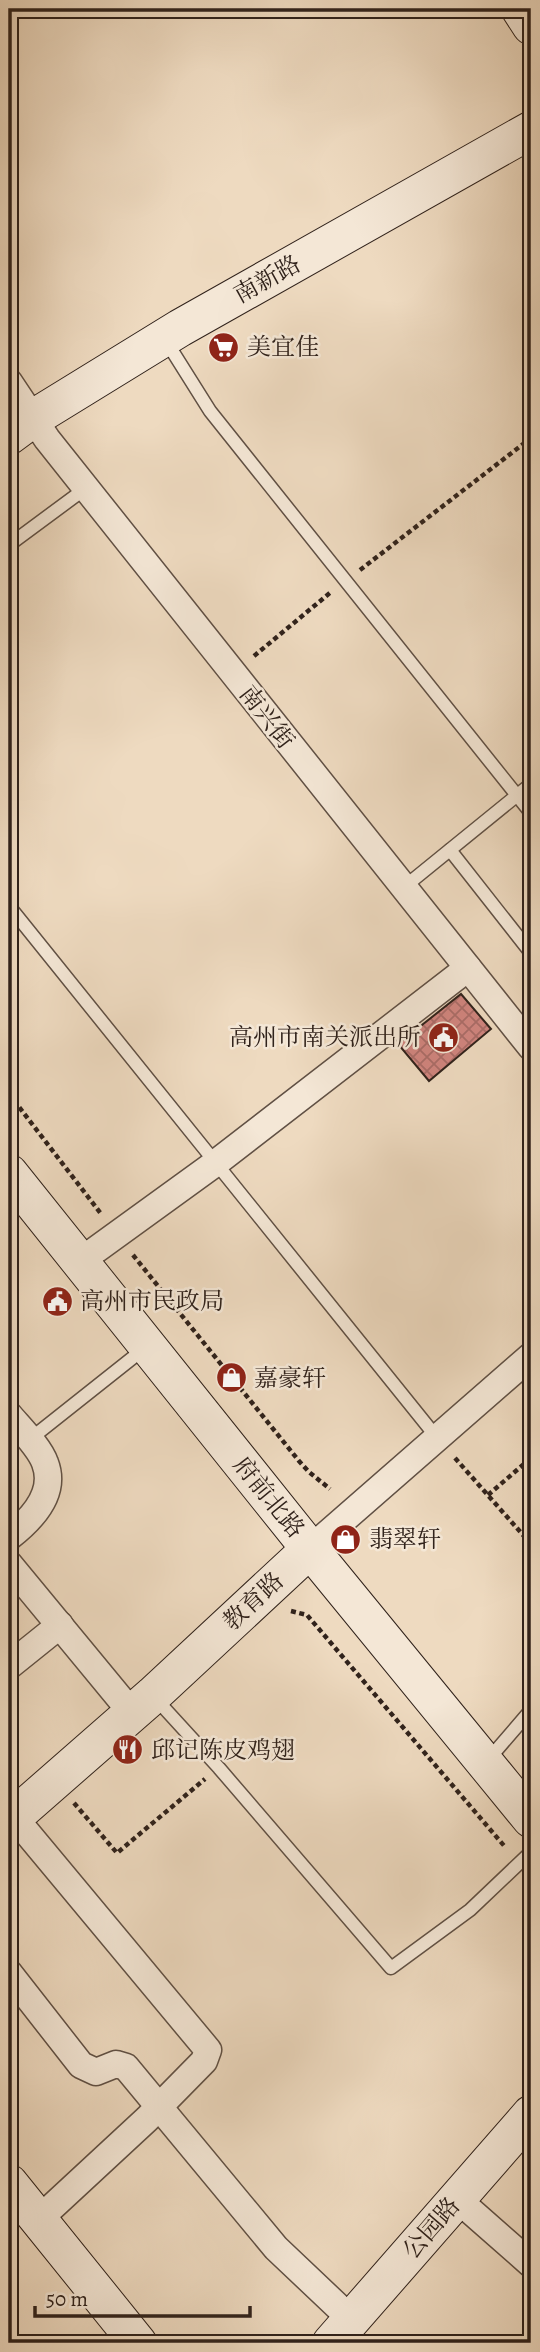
<svg xmlns="http://www.w3.org/2000/svg" width="540" height="2352" font-family="Alegreya,'Noto Serif SC',serif">
  <style>
    .building { fill: url(#building-cross-hatch); stroke: #30221b; stroke-width: 2 }
    .lines { fill: none; stroke-linecap: round; stroke-linejoin: round }
    .lane-casing { stroke: #605044; stroke-width: 15 }
    .street-casing { stroke: #605044; stroke-width: 29 }
    .secondary-casing { stroke: #30221b; stroke-width: 39 }
    .path { stroke: #30221b; stroke-width: 4.5; stroke-dasharray: 5 3.5; stroke-linecap: butt }
    .lane { stroke: #f4e7d6; stroke-width: 12 }
    .street { stroke: #f4e7d6; stroke-width: 26 }
    .secondary { stroke: #f4e7d6; stroke-width: 37 }
    .labels { text-anchor: middle; stroke-width: 5; stroke-linejoin: round; paint-order: stroke }
    .street-label { font-size: 24px; fill: #30221b; stroke: #f4e7d6 }
    .poi-label { font-size: 24px; fill: #30221b; stroke: #f4e7d6; text-anchor: start }
  </style>
  <defs>
    <pattern id="building-cross-hatch" width="8" height="8" patternUnits="userSpaceOnUse" patternTransform="scale(1.75)"><rect width="8" height="8" fill="#d1857f"/><path d="M0 0l8 8M0 8l8-8" fill="none" stroke="#aa6c67"/></pattern>
  </defs>
  <rect width="100%" height="100%" fill="#eedac0"/>
  <filter id="stains"><feTurbulence type="fractalNoise" baseFrequency=".00286" numOctaves="4"/><feColorMatrix values="0 0 0 0 .2 0 0 0 0 .09 0 0 0 0 .02 0 0 0 .5 -.17"/></filter>
  <radialGradient id="worn" r=".72"><stop offset=".6" stop-color="#630" stop-opacity="0"/><stop offset="1" stop-color="#630" stop-opacity=".3"/></radialGradient>
  <path class="building" d="M 461,994 L 491,1029 L 429,1081 L 398,1044 Z"/>
  <g class="lines">
    <defs>
      <g id="lane">
        <path d="M 166,341 L 210,411 L 531,813"/>
        <path d="M 9,545 L 86,488"/>
        <path d="M 450,850 L 531,953"/>
        <path d="M 403,888 L 531,784"/>
        <path d="M 9,906 L 438,1439"/>
        <path d="M 29,1440 L 145,1348"/>
        <path d="M 155,1698 L 219,1768 L 391,1968 L 470,1910 L 531,1852"/>
        <path d="M 488,1760 L 531,1710"/>
      </g>
      <g id="street">
        <path d="M 9,382 L 47,439 L 531,1047"/>
        <path d="M 79,1262 L 217,1162 L 468,968"/>
        <path d="M 9,1415 C 20,1428 40,1448 45,1463 C 57,1494 31,1520 9,1537"/>
        <path d="M 310,1549 L 531,1356"/>
        <path d="M 9,1564 L 132,1713"/>
        <path d="M 9,1666 L 60,1625"/>
        <path d="M 14,1817 L 208,2050 L 204,2061 L 147,2119 L 38,2220"/>
        <path d="M 9,1973 L 81,2065 L 96,2072 L 116,2064 L 126,2067 L 276,2248 L 352,2320"/>
        <path d="M 456,2198 L 531,2264"/>
      </g>
      <g id="secondary">
        <path d="M 520,9 L 531,26"/>
        <path d="M 9,436 L 32,419 L 180,328 L 531,130"/>
        <path d="M 9,1173 L 310,1549 L 531,1819"/>
        <path d="M 9,1821 L 153,1695 L 310,1549"/>
        <path d="M 9,2183 L 138,2343"/>
        <path d="M 331,2343 L 531,2114"/>
      </g>
    </defs>
    <use href="#lane" class="lane-casing"/>
    <use href="#street" class="street-casing"/>
    <use href="#secondary" class="secondary-casing"/>
    <g class="path">
      <path d="M 360,570 L 531,438"/>
      <path d="M 254,656 L 331,592"/>
      <path d="M 9,1094 L 102,1215"/>
      <path d="M 133,1255 L 299,1461 L 309,1472 L 330,1489"/>
      <path d="M 455,1458 L 531,1544"/>
      <path d="M 488,1495 L 531,1458"/>
      <path d="M 291,1611 L 307,1615 L 506,1848"/>
      <path d="M 74,1803 L 117,1853 L 205,1779"/>
    </g>
    <use href="#lane" class="lane"/>
    <use href="#street" class="street"/>
    <use href="#secondary" class="secondary"/>
  </g>
  <defs>
    <symbol id="supermarket-disc" viewBox="-11 -11 22 22"><circle r="9.5" fill="#8f2418" stroke="#f4e7d6"/><path d="M-6-5.5h2.5l.6 2H6L4.5 2H-2.5L-4.4-4H-6ZM-1.5 3.2a1.3 1.3 0 1 0 .1 0ZM3 3.2a1.3 1.3 0 1 0 .1 0Z" fill="#fff"/></symbol>
    <symbol id="civic-disc" viewBox="-11 -11 22 22"><circle r="9.5" fill="#8f2418" stroke="#f4e7d6"/><path d="M-.6-6.5H3V-4.5H.6V-3L4-1V1h2V6H-6V1h2V-1L-.6-3ZM-1.2 2.5V6h2.4V2.5Z" fill="#fff"/></symbol>
    <symbol id="shop-disc" viewBox="-11 -11 22 22"><circle r="9.5" fill="#8f2418" stroke="#f4e7d6"/><path d="M-5-2.5h2.3a2.7 3.5 0 0 1 5.4 0H5L5.5 6h-11ZM-1.5-2.5h3a1.5 2.3 0 0 0-3 0Z" fill="#fff"/></symbol>
    <symbol id="restaurant-disc" viewBox="-11 -11 22 22"><circle r="9.5" fill="#8f2418" stroke="#f4e7d6"/><path d="M-5-6h1v4h1v-4h1v4h1v-4h1v5L-1.5 .5V6h-2V.5L-5-1ZM5-6V6H3V1.5H1.5Q1.5-4 5-6Z" fill="#fff"/></symbol>
  </defs>
  <g fill-rule="evenodd">
    <use href="#supermarket-disc" x="206" y="330" width="35" height="35"/>
    <use href="#civic-disc" x="426" y="1020" width="35" height="35"/>
    <use href="#civic-disc" x="40" y="1284" width="35" height="35"/>
    <use href="#shop-disc" x="214" y="1360" width="35" height="35"/>
    <use href="#shop-disc" x="328" y="1522" width="35" height="35"/>
    <use href="#restaurant-disc" x="110" y="1732" width="35" height="35"/>
  </g>
  <g class="labels">
    <g class="street-label">
      <text transform="translate(267 279) rotate(-29)" y="8">南新路</text>
      <text transform="translate(267 717) rotate(52)" y="8">南兴街</text>
      <text transform="translate(269 1497) rotate(51)" y="8">府前北路</text>
      <text transform="translate(253 1601) rotate(-43)" y="8">教育路</text>
      <text transform="translate(431 2228) rotate(-49)" y="8">公园路</text>
    </g>
    <g class="poi-label">
      <text x="247" y="355">美宜佳</text>
      <text x="421" y="1045" text-anchor="end">高州市南关派出所</text>
      <text x="80" y="1309">高州市民政局</text>
      <text x="254" y="1386">嘉豪轩</text>
      <text x="369" y="1547">翡翠轩</text>
      <text x="151" y="1758">邱记陈皮鸡翅</text>
    </g>
  </g>
  <rect width="540" height="2352" fill="none" stroke="#eedac0" stroke-width="35"/>
  <rect x="10" y="10" width="519" height="2331" fill="none" stroke="#30221b" stroke-width="3.5"/>
  <rect x="18" y="18" width="505" height="2317" fill="none" stroke="#30221b" stroke-width="2"/>
  <path d="M35 2306v10h215v-10" fill="none" stroke="#30221b" stroke-width="3.5"/>
  <text x="46" y="2306" font-size="21" fill="#30221b" stroke="#f4e7d6" stroke-width="5" paint-order="stroke">50 m</text>
  <rect width="100%" height="100%" filter="url(#stains)"/>
  <rect width="100%" height="100%" fill="url(#worn)"/>
</svg>
